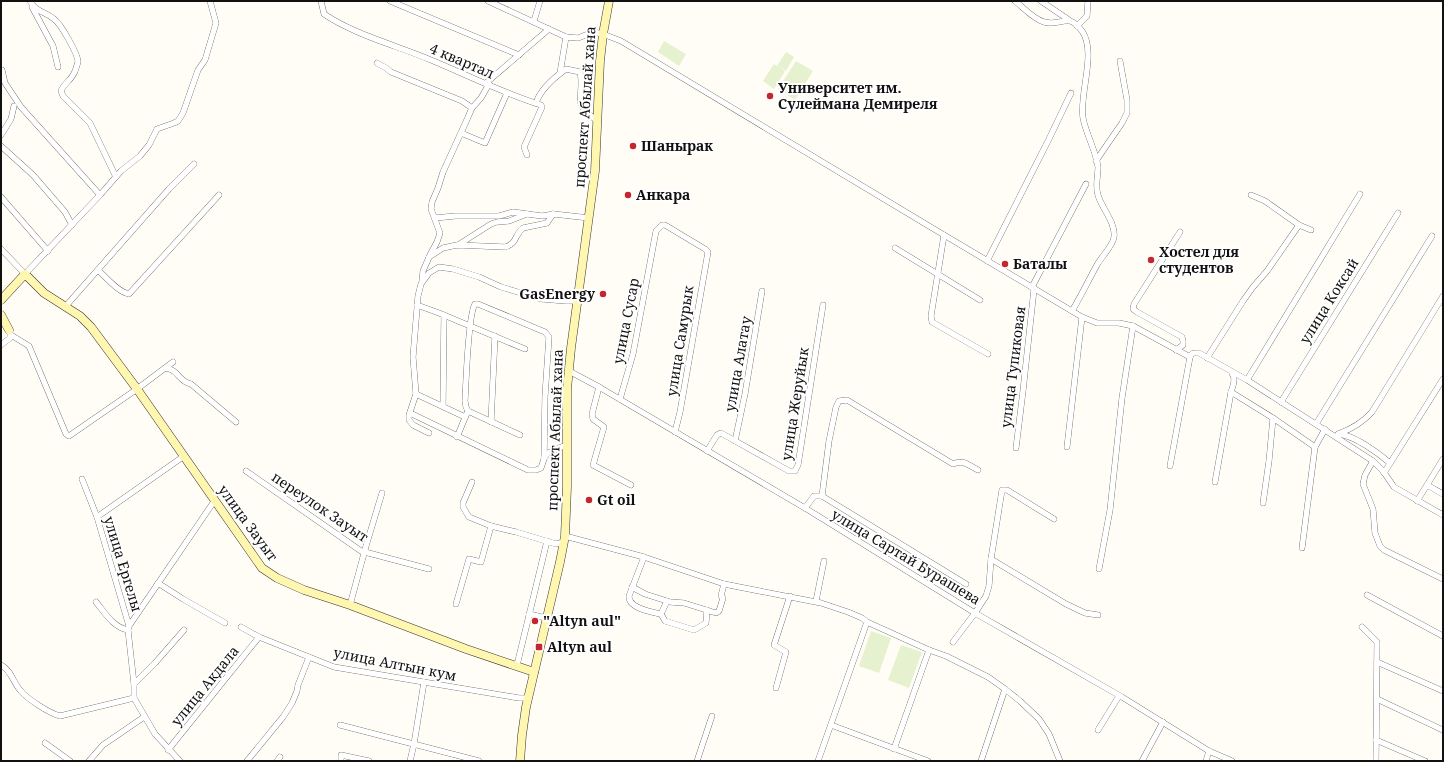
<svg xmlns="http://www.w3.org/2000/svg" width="1444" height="762" font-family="'Noto Serif',serif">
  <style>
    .pitch { fill: #e6f2cf }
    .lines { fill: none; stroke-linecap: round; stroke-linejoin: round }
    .street-casing { stroke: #444; stroke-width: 6 }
    .secondary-casing { stroke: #333; stroke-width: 9 }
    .street { stroke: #fff; stroke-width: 5.5 }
    .secondary { stroke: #fff6b0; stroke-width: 8 }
    .poi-dot { fill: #c4262e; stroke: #fff; stroke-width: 1.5 }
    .labels { text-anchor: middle; stroke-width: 4; stroke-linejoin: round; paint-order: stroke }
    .street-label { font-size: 14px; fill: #111; stroke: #fff }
    .poi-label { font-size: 14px; font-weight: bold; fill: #111; stroke: #fff; text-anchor: start }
  </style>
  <rect width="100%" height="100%" fill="#fffdf5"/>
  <g class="pitch">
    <path d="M 664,41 L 686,54 L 679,66 L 658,52 Z"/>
    <path d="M 786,52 L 794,57 L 786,71 L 777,66 Z"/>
    <path d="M 796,61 L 813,71 L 795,100 L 778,89 Z"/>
    <path d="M 774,64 L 785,71 L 774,89 L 763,81 Z"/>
    <path d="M 871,631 L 891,638 L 879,673 L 859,666 Z"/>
    <path d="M 901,645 L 922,652 L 909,688 L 888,680 Z"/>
  </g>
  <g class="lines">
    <defs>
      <g id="street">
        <path d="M 30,1 C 37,13 45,11 54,19 C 61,24 78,54 78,62 C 77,65 76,69 75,71 C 72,80 64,83 61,91 L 63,96 L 90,123 L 116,177"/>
        <path d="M 321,1 L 324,14 C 353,34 398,46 431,60 C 467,75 503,93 541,105 L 542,107 L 524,147 L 527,155"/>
        <path d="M 390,1 L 519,55"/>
        <path d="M 488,1 L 566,37 L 578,38 L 593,32 L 603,34 L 621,41 L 944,235 L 1082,317 L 1097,323 L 1119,323 L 1133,326 L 1190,357"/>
        <path d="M 1015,1 C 1024,8 1033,19 1044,22 C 1063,27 1067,11 1082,31 C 1097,52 1079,94 1083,118 C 1086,134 1096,151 1098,167 C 1098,176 1095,187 1098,195 C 1101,207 1116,223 1114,237 C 1113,246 1101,257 1097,265 C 1088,281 1081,296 1072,311"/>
        <path d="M 1041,1 L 1069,20"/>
        <path d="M 32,7 L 53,46 L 58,67"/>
        <path d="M 534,21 L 540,1"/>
        <path d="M 1077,26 L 1087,16 L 1088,1"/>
        <path d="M 377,63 L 386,68 L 391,72 L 462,101 L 472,108"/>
        <path d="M 560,73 L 566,37"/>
        <path d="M 486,83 L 549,29"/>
        <path d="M 536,103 C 540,90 555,77 566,69 L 580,72 C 583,83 579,98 581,104 C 584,111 591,116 597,121"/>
        <path d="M 461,133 L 485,143 L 507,93"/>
        <path d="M 1,135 L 11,119 L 14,106"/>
        <path d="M 1,146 L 33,175 L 65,212 L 72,225"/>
        <path d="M 1096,161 L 1104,149 L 1122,123 L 1127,113 L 1127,100 L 1120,61"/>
        <path d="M 100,195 L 121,171 L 140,156 L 149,145 L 157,129 L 174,123 L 178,121 L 183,113 L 198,70 L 205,60 L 216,23 L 210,1"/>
        <path d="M 1251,195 L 1265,201 L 1299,225"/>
        <path d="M 1,197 L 48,251"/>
        <path d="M 435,218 L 455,216 L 499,216 L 513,212 L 542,216 L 554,214 L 589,218"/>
        <path d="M 944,235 L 931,316 L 932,322 L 988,354"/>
        <path d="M 458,245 L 491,224 L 497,222 L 509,221 L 527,214"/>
        <path d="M 895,248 L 980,300"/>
        <path d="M 1,249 L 25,274 L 100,195 L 21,107 L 5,83 L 2,70"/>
        <path d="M 429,257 L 443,248 L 457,245 L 505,247 C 518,243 514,235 523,228 L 547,223 L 553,214"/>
        <path d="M 987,261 L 1049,139 L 1071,93"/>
        <path d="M 98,270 C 107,278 118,292 129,294 L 219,195"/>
        <path d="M 422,281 L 423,271 L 430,255 L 437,242 L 440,233 L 431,209 L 432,202 L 438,188 L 443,172 L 465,124 L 472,108 L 481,98 L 489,84"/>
        <path d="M 1032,287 L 1086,184"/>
        <path d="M 417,305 L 439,313 L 525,349"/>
        <path d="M 65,307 L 169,189 L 194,164"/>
        <path d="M 11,335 L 29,346 L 66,434 L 69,436 L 137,389 L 173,362"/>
        <path d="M 1,345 L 10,338 L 10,332"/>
        <path d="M 1176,350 L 1183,345 L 1183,341 L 1182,337 L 1137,312 L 1133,309 L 1134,304 L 1180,232"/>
        <path d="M 1207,358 L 1243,301 L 1253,287 L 1267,271 L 1299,225 L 1311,230"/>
        <path d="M 165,368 C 178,369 179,382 191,384 L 236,422"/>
        <path d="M 569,371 L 599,387 L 805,508 L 975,613 L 1122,697 L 1209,751 L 1232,761"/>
        <path d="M 1247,380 L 1360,194"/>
        <path d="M 599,387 L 592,414 L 593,419 L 604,427 L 593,465 L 631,485"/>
        <path d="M 1231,392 L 1273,418 L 1315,447"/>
        <path d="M 416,394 L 465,417"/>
        <path d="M 620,399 L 633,354 L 656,231 L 662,225 L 665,225 L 705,249 L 708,252 L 680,412 L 675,432"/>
        <path d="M 1281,402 L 1398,213"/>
        <path d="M 443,406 L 444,315"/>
        <path d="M 410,413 L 528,470 L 536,470 L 541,468 L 544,459 L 545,396 L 549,337 L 545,332 L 478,304 L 475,304 C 468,314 466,384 465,401 L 466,407 L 468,411 L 520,435"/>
        <path d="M 491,422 L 495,336"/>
        <path d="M 1316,424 L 1432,236"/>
        <path d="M 429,433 L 413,425 L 409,420 L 409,415 L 416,394 L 413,357 L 418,296 L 421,284 L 429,273 L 439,267 L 453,269 L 479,277 L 501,287 L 541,299 L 566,301 L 577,301"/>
        <path d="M 1338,434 C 1352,429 1362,423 1372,412 L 1443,296"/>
        <path d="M 1339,434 C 1355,436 1378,453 1390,463"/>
        <path d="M 457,437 L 467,413"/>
        <path d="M 735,441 L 745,394 L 762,291"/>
        <path d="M 1067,447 L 1082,317"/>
        <path d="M 1016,448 L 1023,391 L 1034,289"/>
        <path d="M 707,451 L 717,435 L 721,433 L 789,471 L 795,471 L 798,465 L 823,305"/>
        <path d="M 544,458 L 548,453 L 566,445"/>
        <path d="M 1373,461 L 1365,475 L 1363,484 L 1373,509 L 1375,533 L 1380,546 L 1384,550 L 1443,579"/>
        <path d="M 1170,466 L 1190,357 C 1192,352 1194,353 1199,353 L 1247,380 L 1373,461 L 1383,471 L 1394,487 L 1443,515"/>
        <path d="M 246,471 L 361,551 L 429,569"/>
        <path d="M 1384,473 L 1443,379"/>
        <path d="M 82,479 L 97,517 L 129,626 L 128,630 L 134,684 L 134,698 L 155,734 L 180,761"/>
        <path d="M 472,482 L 463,503 L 463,507 L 469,517 L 491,526 L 516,532 L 556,544 L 564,542"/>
        <path d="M 1215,482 L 1231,392 C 1233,386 1236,379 1232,373"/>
        <path d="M 1427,485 L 1443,459"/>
        <path d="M 1417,501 L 1427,485 L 1443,494"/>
        <path d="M 1263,503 L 1269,461 L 1273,418"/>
        <path d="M 805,508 L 814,496 L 822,496"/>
        <path d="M 97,517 L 184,456"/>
        <path d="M 565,536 L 644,557 L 724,584 L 821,603 L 848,612 L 862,618 L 867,622 L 929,650 L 946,656 L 988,677 L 1005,689 L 1020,701 L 1039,719 L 1049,734 L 1060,761"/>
        <path d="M 1302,548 L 1315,447 L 1325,429"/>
        <path d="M 644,557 L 629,596 C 628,608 651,612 661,614 L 665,621 L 694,630 L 706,623 L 707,610"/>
        <path d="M 991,559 L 1066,604 L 1085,613 L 1098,615"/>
        <path d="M 1099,569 L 1110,510 L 1122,398 L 1133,326"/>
        <path d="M 158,583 L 183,599 L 225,623"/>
        <path d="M 966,584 L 822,496 L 829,441 L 836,407 L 839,401 L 847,400 L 953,464 C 963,459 968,465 978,470"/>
        <path d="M 632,587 L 645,594 L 670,602 L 684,603 L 716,613 L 719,611 L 723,598 L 721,596 L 724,584"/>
        <path d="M 1367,595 L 1443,636"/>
        <path d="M 816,601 L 824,561"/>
        <path d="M 96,602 C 105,613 113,627 128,630"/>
        <path d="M 456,604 L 469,559 L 481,562 L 491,526"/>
        <path d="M 350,605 L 366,546 L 382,493"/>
        <path d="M 529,614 L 546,618"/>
        <path d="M 661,614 L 667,601"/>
        <path d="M 129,626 L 215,500"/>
        <path d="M 241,627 L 259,637 L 334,667 L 519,698 L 528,698"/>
        <path d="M 1362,627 L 1377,642 L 1376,761"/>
        <path d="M 953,642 L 975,613 L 986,596 L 989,586 L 991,559 L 1002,490 L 1007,490 L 1054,519"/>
        <path d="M 1377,662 L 1443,691"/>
        <path d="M 1,665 C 11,670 13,682 20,690 C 27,699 49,713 60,716 L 134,698"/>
        <path d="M 517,665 L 547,541"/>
        <path d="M 134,684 L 155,663 L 184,630"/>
        <path d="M 776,688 L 786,652 L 774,645 L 790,596"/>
        <path d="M 1377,699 L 1443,730"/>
        <path d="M 340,725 L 479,761"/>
        <path d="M 831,725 L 928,761"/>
        <path d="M 1098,730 L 1119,696"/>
        <path d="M 1376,740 L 1425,761"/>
        <path d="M 45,743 L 70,761"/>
        <path d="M 894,749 L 929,650"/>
        <path d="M 168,750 L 259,637"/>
        <path d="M 89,761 L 103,745 L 144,717"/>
        <path d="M 247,761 L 283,717 L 292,703 L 297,691 L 298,685 L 309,657"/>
        <path d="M 277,761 L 280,757"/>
        <path d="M 341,761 L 341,755 L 369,761"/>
        <path d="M 410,761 L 414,744 L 424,682"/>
        <path d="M 697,761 L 712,716"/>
        <path d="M 818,761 L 867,622"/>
        <path d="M 981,761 L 1005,689"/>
        <path d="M 1142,761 L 1163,722"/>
        <path d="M 1206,761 L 1209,751"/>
      </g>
      <g id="secondary">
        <path d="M 1,300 L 25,274 L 44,293 L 80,316 L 91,327 L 137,389 L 262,568 L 277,578 L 304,590 L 350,605 L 466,649 L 534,672"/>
        <path d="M 1,315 L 9,330"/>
        <path d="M 520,761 L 522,735 L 526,707 L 560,562 L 565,536 L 567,487 L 567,389 L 571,348 L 595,171 L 600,61 L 603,34 L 609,1"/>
      </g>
    </defs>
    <use href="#street" class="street-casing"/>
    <use href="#secondary" class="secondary-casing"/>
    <use href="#street" class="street"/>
    <use href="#secondary" class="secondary"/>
  </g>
  <g class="poi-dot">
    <circle cx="770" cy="96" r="4"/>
    <circle cx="633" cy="146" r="4"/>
    <circle cx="628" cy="195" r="4"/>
    <circle cx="1151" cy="260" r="4"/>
    <circle cx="1005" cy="264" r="4"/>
    <circle cx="603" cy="294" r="4"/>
    <circle cx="589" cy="500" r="4"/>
    <circle cx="535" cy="621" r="4"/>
    <rect x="535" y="643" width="8" height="8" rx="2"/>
  </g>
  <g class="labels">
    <g class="street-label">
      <text transform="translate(462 61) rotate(23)" y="5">4 квартал</text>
      <text transform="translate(585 107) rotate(-86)" y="5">проспект Абылай хана</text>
      <text transform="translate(1329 301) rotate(-58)" y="5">улица Коксай</text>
      <text transform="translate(626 321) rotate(-79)" y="5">улица Сусар</text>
      <text transform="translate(680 341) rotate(-81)" y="5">улица Самурык</text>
      <text transform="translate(738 364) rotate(-80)" y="5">улица Алатау</text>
      <text transform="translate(1013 367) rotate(-83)" y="5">улица Тупиковая</text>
      <text transform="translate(795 404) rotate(-81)" y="5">улица Жеруйык</text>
      <text transform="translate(555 430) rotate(-88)" y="5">проспект Абылай хана</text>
      <text transform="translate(320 507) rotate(34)" y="5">переулок Зауыт</text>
      <text transform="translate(248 523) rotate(54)" y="5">улица Зауыт</text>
      <text transform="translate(906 557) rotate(31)" y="5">улица Сартай Бурашева</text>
      <text transform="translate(123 564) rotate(73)" y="5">улица Ергелы</text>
      <text transform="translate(395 664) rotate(11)" y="5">улица Алтын кум</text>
      <text transform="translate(205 686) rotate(-51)" y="5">улица Акдала</text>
    </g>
    <g class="poi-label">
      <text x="778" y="93">Университет им.<tspan x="778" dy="16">Сулеймана Демиреля</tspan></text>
      <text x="641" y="151">Шанырак</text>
      <text x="636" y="200">Анкара</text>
      <text x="1159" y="257">Хостел для<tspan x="1159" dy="16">студентов</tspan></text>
      <text x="1013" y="269">Баталы</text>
      <text x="595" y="299" text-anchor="end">GasEnergy</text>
      <text x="597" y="505">Gt oil</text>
      <text x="543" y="626">"Altyn aul"</text>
      <text x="547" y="652">Altyn aul</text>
    </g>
  </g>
  <rect width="1444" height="762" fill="none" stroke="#111111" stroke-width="4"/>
</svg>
